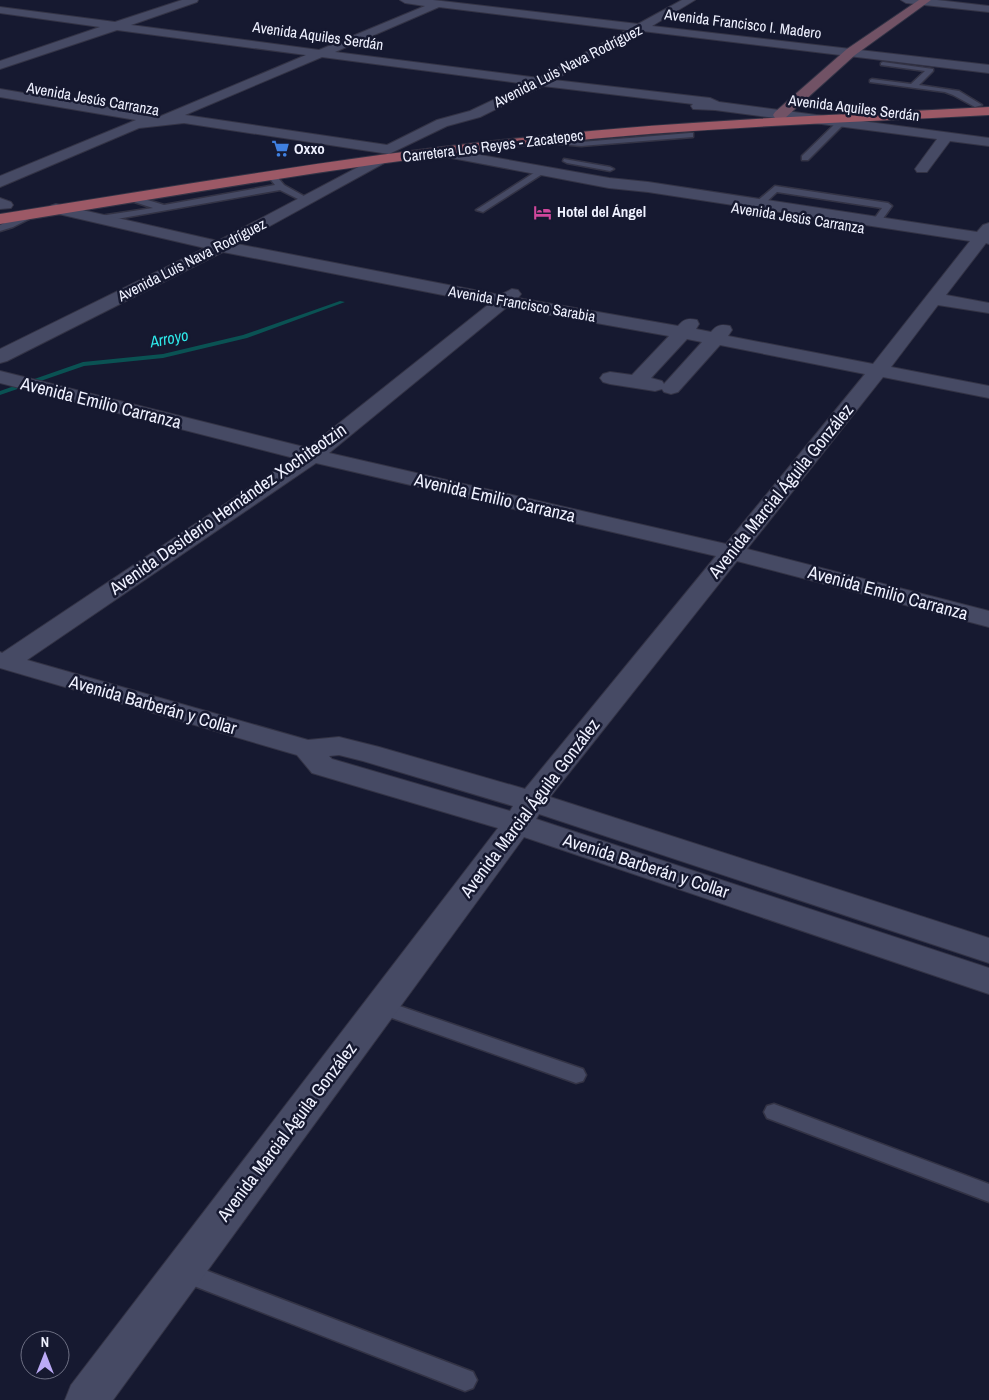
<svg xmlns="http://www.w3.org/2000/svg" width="989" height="1400" font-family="'Archivo Narrow',sans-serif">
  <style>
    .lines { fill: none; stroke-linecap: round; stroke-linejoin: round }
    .stream { fill: #0a5253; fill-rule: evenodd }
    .service-casing { stroke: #333345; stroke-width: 3 }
    .minor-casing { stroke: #333345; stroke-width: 2 }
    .secondary-casing { stroke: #333345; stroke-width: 2 }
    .primary-casing { stroke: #333345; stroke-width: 2 }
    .service { fill: #464a64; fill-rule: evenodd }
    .minor { fill: #464a64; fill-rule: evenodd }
    .secondary { fill: #715265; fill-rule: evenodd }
    .primary { fill: #9c5966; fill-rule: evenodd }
    .labels { text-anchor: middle; stroke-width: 5; stroke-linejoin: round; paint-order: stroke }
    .far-street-label { font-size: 15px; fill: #eff1ff; stroke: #161930 }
    .far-poi-label { font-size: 15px; font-weight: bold; fill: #eff1ff; stroke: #161930; text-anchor: start }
    .far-water-label { font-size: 16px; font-style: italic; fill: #2ee9ea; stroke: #161930 }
    .street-label { font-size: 18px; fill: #eff1ff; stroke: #161930 }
  </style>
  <rect width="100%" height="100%" fill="#161930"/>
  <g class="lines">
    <path class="stream" d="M 340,301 L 345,302 L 247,338 L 163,358 L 84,366 L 0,395 L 0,391 L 83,362 L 163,354 L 243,335 Z"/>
    <defs>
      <g id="service">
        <path d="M 883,62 L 933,69 L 933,71 L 919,85 L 959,91 L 982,105 L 975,107 L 953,95 L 945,92 L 870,82 L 870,80 L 872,79 L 911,84 L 925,71 L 881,65 L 881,63 Z"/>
        <path d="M 838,121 L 845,123 L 808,160 L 802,160 L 802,156 Z"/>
        <path d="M 690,133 L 693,133 L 693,137 L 581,146 L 540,142 L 536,140 L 540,138 L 581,142 Z"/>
        <path d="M 564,159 L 610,167 L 614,169 L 610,171 L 567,163 L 563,161 Z"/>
        <path d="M 540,169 L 547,171 L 483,212 L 476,210 Z"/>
        <path d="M 268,173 L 274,173 L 284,185 L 311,200 L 304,202 L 280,190 L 100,222 L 96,219 L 100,216 L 153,208 L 128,200 L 128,196 L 131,195 L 164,205 L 275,185 L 267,175 Z"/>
        <path d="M 775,186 L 888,203 L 892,206 L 879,224 L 876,225 L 872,222 L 882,208 L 777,192 L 762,206 L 756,206 L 756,202 Z"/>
        <path d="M 32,211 L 35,212 L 35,216 L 13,227 L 0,231 L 0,225 Z"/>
        <path d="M 382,1000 L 583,1069 L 586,1075 L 583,1081 L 576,1083 L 375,1012 L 373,1007 L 375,1002 Z"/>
        <path d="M 774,1104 L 989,1184 L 989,1202 L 767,1118 L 764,1112 L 767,1106 Z"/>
        <path d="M 184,1262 L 473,1372 L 477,1380 L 473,1388 L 465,1391 L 176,1279 L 173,1272 L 176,1265 Z"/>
      </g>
      <g id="minor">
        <path d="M 182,0 L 198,0 L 197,2 L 131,25 L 319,50 L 425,6 L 405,3 L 400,0 L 433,0 L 638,24 L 682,0 L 695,0 L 652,26 L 989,65 L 989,73 L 642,31 L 554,80 L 710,98 L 719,102 L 989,138 L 989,146 L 950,141 L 927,172 L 917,172 L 915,169 L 937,139 L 715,110 L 693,109 L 691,106 L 693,104 L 543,86 L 480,117 L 447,126 L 389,154 L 184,123 L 139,128 L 0,187 L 0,176 L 136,120 L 0,97 L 0,89 L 161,116 L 306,55 L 117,30 L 0,69 L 0,61 L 100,27 L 0,13 L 0,7 L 115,22 ZM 439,7 L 627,30 L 539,78 L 335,52 ZM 322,57 L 527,84 L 470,111 L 437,120 L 387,145 L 185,115 Z"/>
        <path d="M 901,0 L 937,0 L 989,6 L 989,12 L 906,3 Z"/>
        <path d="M 441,148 L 609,178 L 648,182 L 977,232 L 983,225 L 989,223 L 989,244 L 986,243 L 946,295 L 989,303 L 989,313 L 938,305 L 891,367 L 989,386 L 989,398 L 883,377 L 747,549 L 989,611 L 989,627 L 737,561 L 550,797 L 989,938 L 989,963 L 539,814 L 536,819 L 989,968 L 989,994 L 524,837 L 113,1400 L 65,1400 L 71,1385 L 498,828 L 312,773 L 297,755 L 0,668 L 0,652 L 2,653 L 294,458 L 0,383 L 0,371 L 308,448 L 489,304 L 223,252 L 7,361 L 0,363 L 0,349 L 205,248 L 50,212 L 48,209 L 50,206 L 56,204 L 218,241 L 381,155 L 386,156 L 388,159 L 386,162 L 237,244 L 500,295 L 512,289 L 518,290 L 521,294 L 518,298 L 678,326 C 684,319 688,318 697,320 L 699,324 L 696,329 L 711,332 C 717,325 721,324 730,326 L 732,330 L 728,336 L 873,364 L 970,241 L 648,192 L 609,188 L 436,155 L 434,152 L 436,149 ZM 507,307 L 669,336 L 632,375 L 610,372 L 603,374 L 600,378 L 603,382 L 610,384 L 655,391 L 662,389 L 664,392 L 671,394 L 678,392 L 720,345 L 865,374 L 726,544 L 329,453 ZM 687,339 L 702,342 L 664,384 L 662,381 L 651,378 ZM 316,463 L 716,556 L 525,789 L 379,747 L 339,737 L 308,740 L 27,660 ZM 339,755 L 363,761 L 513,806 L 510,811 L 332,759 L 329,756 Z"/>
        <path d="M 0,198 L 11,202 L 13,205 L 11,208 L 0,209 Z"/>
      </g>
      <path id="secondary" d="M 919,0 L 931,0 L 855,55 L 785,118 L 775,118 L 773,115 L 775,112 L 847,49 Z"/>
      <path id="primary" d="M 989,107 L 989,115 C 839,123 689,128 540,144 C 359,163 179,195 0,224 L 0,214 C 179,186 359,154 540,136 C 689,120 839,115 989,107 Z"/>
    </defs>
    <use href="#service" class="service-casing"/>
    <use href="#minor" class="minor-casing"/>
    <use href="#secondary" class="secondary-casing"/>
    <use href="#primary" class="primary-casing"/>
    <use href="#service" class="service"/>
    <use href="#minor" class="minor"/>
    <use href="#secondary" class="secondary"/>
    <use href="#primary" class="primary"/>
  </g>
  <defs>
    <symbol id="supermarket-bare" viewBox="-9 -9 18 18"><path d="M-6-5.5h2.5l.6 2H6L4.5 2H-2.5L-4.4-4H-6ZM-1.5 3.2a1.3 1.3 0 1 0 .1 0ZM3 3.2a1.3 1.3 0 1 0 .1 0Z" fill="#3f7fe0" stroke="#161930" stroke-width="2.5" paint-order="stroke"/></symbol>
    <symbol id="hotel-bare" viewBox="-9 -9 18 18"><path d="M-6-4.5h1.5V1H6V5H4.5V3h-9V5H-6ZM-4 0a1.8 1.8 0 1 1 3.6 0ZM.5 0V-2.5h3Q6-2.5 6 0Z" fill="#d1479c" stroke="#161930" stroke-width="2.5" paint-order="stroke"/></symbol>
  </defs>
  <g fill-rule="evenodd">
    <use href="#supermarket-bare" x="268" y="136" width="25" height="25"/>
    <use href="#hotel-bare" x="530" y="200" width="25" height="25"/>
  </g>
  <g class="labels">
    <g class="far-street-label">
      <text transform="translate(743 24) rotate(7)" y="5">Avenida Francisco I. Madero</text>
      <text transform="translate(318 36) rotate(8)" y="5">Avenida Aquiles Serdán</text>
      <text transform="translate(568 66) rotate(-27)" y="5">Avenida Luis Nava Rodríguez</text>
      <text transform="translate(93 99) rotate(10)" y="5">Avenida Jesús Carranza</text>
      <text transform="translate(854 108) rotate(7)" y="5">Avenida Aquiles Serdán</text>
      <text transform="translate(493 146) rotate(-7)" y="5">Carretera Los Reyes - Zacatepec</text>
      <text transform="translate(798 218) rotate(9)" y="5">Avenida Jesús Carranza</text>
      <text transform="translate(192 260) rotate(-27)" y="5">Avenida Luis Nava Rodríguez</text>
      <text transform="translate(522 304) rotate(10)" y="5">Avenida Francisco Sarabia</text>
    </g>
    <g class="far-poi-label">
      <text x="294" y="154">Oxxo</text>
      <text x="557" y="217">Hotel del Ángel</text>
    </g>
    <g class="far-water-label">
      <text transform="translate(169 338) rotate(-11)" y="6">Arroyo</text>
    </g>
    <g class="street-label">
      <text transform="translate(101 403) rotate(14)" y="6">Avenida Emilio Carranza</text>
      <text transform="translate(781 491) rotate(-51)" y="6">Avenida Marcial Águila González</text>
      <text transform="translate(495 498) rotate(13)" y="6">Avenida Emilio Carranza</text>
      <text transform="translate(228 509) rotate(-35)" y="6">Avenida Desiderio Hernández Xochiteotzin</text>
      <text transform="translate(888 593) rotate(15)" y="6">Avenida Emilio Carranza</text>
      <text transform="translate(153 705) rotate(16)" y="6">Avenida Barberán y Collar</text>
      <text transform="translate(530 808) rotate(-53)" y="6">Avenida Marcial Águila González</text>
      <text transform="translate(646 866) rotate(18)" y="6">Avenida Barberán y Collar</text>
      <text transform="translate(287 1132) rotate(-53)" y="6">Avenida Marcial Águila González</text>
    </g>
  </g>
  <g transform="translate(45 1355)"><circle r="24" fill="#161930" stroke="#6d6f83"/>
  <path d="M0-4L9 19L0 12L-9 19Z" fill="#bbaaf6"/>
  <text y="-8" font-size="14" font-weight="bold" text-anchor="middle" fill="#eff1ff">N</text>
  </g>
</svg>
